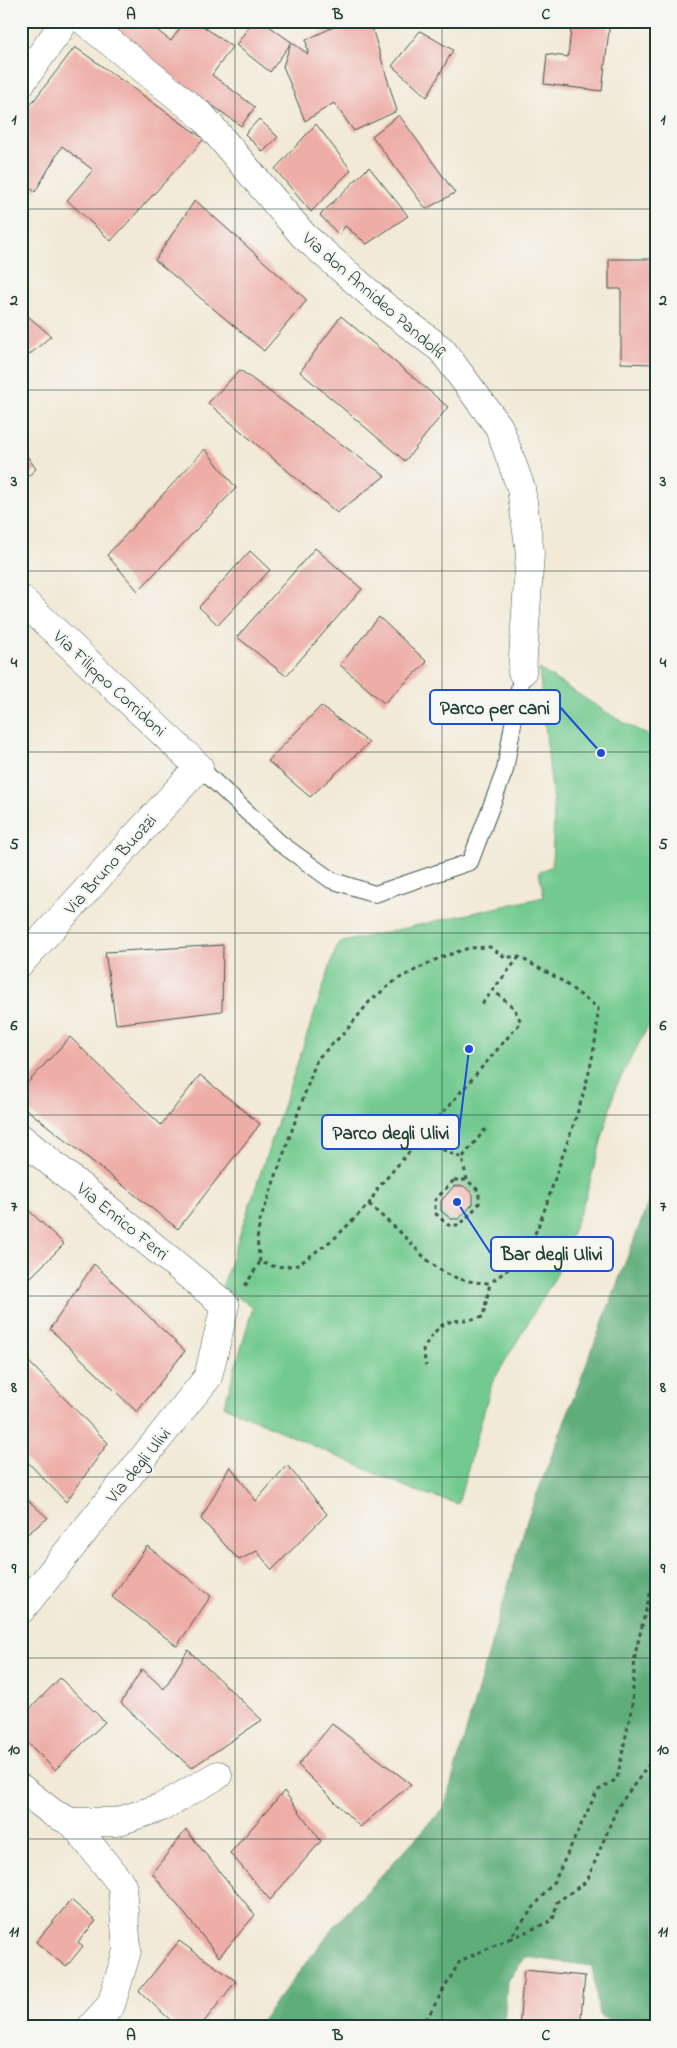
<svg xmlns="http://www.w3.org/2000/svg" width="677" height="2048" font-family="'Indie Flower',sans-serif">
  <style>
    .green { fill: #73ca90; stroke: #498462 }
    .forest { fill: #5eae7a; stroke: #3e7657 }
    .building { fill: #eeada7 }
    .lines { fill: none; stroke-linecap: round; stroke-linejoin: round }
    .service-casing { stroke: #3f574c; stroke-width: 18 }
    .minor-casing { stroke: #3f574c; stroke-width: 29 }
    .path { stroke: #3f574c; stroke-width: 3; stroke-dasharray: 4 4; stroke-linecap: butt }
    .service { stroke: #fff; stroke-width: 16 }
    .minor { stroke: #fff; stroke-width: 28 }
    .grid { fill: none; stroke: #1f3d34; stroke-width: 1; stroke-opacity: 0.55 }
    .labels { text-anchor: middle; stroke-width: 4.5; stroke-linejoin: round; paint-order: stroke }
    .street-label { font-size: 18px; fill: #1f3d34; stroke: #f6f6f2 }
    .leader { fill: none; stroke: #1d4ed8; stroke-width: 2 }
    .callout-dot { fill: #1d4ed8; stroke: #f6f6f2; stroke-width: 2 }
    .callout { fill: #f6f6f2; stroke: #1d4ed8; stroke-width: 2 }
    .callout-label { font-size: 19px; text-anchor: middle; font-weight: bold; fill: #1f3d34 }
    .neatline { fill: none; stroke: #1f3d34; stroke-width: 2 }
    .grid-label { font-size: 16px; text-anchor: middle; font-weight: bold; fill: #1f3d34 }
  </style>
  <rect width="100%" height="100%" fill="#f6f6f2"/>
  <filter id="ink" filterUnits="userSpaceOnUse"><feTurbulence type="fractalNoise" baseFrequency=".02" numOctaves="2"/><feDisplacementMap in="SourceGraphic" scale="10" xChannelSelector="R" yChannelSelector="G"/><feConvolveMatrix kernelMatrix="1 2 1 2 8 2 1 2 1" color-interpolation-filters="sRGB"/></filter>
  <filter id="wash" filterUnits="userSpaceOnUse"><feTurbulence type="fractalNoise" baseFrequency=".0096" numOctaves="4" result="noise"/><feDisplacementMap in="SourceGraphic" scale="20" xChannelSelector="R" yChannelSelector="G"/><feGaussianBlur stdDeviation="1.12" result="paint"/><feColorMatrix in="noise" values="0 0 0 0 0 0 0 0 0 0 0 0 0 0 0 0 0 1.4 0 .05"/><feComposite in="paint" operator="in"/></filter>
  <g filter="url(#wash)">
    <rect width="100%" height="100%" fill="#f2e9d6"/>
    <path class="green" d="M 539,669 L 614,717 L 651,737 L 656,768 L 656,1011 L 616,1087 L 586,1196 L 556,1276 L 492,1383 L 458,1504 L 413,1490 L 224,1406 L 253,1307 L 222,1287 L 338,943 L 544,897 L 539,872 L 552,866 L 554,811 Z"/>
    <path class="forest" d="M 656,1182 L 656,2027 L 623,2027 L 599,2015 L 592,1966 L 526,1957 L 507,1981 L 504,2027 L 256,2027 L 338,1922 L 444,1808 L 527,1520 Z"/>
    <g id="blocks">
      <g class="building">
        <path d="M 95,21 L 161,21 L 158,31 L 171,41 L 185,21 L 196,21 L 232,47 L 212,75 L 255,107 L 241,126 Z"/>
        <path d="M 253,21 L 262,21 L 308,54 L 306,40 L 346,21 L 370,21 L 397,111 L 354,131 L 334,103 L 305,121 L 283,66 L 291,43 L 270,72 L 236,45 Z"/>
        <path d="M 572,21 L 610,21 L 602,91 L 544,84 L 547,54 L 568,57 Z"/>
        <path d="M 420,31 L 453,50 L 427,97 L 392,66 Z"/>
        <path d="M 75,47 L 204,139 L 111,241 L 67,200 L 93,170 L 62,146 L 35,192 L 21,180 L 21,117 Z"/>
        <path d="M 399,115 L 455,193 L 426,209 L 372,136 Z"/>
        <path d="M 259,119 L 278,137 L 263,152 L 245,134 Z"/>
        <path d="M 316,124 L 351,170 L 311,212 L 275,169 Z"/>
        <path d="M 369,167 L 408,216 L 367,244 L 345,226 L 339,235 L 320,215 Z"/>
        <path d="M 195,200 L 307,300 L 264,351 L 155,260 Z"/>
        <path d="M 609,259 L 656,259 L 655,364 L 621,363 L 621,289 L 609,289 Z"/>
        <path d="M 21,310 L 51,336 L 21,362 Z"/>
        <path d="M 341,316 L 448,407 L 405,461 L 300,372 Z"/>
        <path d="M 240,370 L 385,476 L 337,513 L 208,403 Z"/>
        <path d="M 21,447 L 36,469 L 21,483 Z"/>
        <path d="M 205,449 L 236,488 L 138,591 L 107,555 Z"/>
        <path d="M 315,548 L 362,589 L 286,676 L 237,637 Z"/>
        <path d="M 250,551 L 270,570 L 218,625 L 199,607 Z"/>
        <path d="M 379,617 L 427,662 L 384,703 L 340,665 Z"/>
        <path d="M 321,706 L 369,743 L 310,797 L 268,761 Z"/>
        <path d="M 223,945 L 222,1011 L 116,1024 L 105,952 Z"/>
        <path d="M 70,1037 L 161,1125 L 200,1075 L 260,1124 L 178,1229 L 21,1105 L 21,1090 Z"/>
        <path d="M 454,1186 L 464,1186 L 473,1194 L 473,1204 L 459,1219 L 451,1219 L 441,1211 L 441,1201 Z"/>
        <path d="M 21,1203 L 64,1244 L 21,1287 Z"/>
        <path d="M 94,1264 L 185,1351 L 137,1412 L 50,1329 Z"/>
        <path d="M 28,1361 L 108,1443 L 66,1502 L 21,1455 L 21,1368 Z"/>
        <path d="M 287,1465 L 327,1514 L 272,1570 L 257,1551 L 239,1560 L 201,1519 L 230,1466 L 256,1501 Z"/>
        <path d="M 21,1494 L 48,1518 L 21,1539 Z"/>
        <path d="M 147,1546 L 211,1596 L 177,1646 L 112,1597 Z"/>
        <path d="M 188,1650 L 262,1720 L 191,1768 L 121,1703 L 142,1669 L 164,1689 Z"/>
        <path d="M 60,1678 L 105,1722 L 55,1770 L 21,1736 L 21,1718 Z"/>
        <path d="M 332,1724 L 411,1784 L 360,1827 L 298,1765 Z"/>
        <path d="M 284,1791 L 321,1841 L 270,1900 L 230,1853 Z"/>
        <path d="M 186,1830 L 255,1915 L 219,1957 L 152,1873 Z"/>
        <path d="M 71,1900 L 96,1921 L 78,1942 L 83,1946 L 66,1967 L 36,1942 Z"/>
        <path d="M 179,1941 L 236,1981 L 200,2027 L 178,2027 L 139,1991 Z"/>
        <path d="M 524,1970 L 585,1976 L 580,2027 L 519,2027 Z"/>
      </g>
    </g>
  </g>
  <g filter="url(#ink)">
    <use href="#blocks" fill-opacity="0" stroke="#3f574c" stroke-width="1"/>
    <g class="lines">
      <defs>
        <path id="service" d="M 199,767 L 280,843 L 331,880 L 375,894 L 470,862 L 505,770 L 522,672"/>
        <g id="minor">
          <path d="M 84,21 L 203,117 L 304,236 L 382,304 L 442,350 L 499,427 L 521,488 L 530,553 L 522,672"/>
          <path d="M 21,83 L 61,27 L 60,21"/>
          <path d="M 21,599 L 199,767 L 21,962"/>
          <path d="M 21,1138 L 225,1305 L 208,1377 L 21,1610"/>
          <path d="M 21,1788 L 53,1813 L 87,1830"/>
          <path d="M 72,1822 L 122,1885 L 127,1951 L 111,2005 L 91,2027"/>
          <path d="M 72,1822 L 116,1822 L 162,1807 L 218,1775"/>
        </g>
      </defs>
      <use href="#service" class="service-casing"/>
      <use href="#minor" class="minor-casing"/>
      <g class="path">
        <path d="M 482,1004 L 519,957"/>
        <path d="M 423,1136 L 432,1145 L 462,1158"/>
        <path d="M 454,1180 L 467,1180 L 479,1191 L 479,1204 L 460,1225 L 448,1225 L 435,1213 L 435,1200 Z"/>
        <path d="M 467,1180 L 462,1158 L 488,1126"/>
        <path d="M 369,1204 C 380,1215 393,1225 404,1236 C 432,1266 446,1282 490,1283 L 483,1317 C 448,1325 446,1312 423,1349 L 426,1366"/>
        <path d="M 260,1262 L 257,1240 L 260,1221 L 317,1059 L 345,1032 L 370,1001 L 396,980 L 439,958 L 469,948 L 490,947 L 505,957 L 519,957 L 559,979 L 598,1008 C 597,1063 576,1117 558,1169 C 550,1193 540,1229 526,1250 C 517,1264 503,1273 490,1283"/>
        <path d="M 245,1286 L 260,1262 L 276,1267 L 298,1265 L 336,1237 L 369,1204 L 378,1188 L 521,1022 L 514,1008 L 493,990"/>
        <path d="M 510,1939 L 553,1920 L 557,1902 L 587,1881 L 617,1808 L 656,1755"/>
        <path d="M 422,2027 L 460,1961 L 509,1939 L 555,1880 L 597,1791 L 617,1779 L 632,1706 L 635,1654 L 656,1570"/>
      </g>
      <use href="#service" class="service"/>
      <use href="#minor" class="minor"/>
    </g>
  </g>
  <path class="grid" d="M 235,21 L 235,2027M 442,21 L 442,2027M 21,209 L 656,209M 21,390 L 656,390M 21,571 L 656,571M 21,752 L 656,752M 21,933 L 656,933M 21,1115 L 656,1115M 21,1296 L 656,1296M 21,1477 L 656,1477M 21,1658 L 656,1658M 21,1839 L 656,1839"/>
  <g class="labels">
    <g class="street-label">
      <text transform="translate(375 296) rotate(41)" y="6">Via don Annideo Pandolfi</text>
      <text transform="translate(110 683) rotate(43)" y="6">Via Filippo Corridoni</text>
      <text transform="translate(110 864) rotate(-48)" y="6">Via Bruno Buozzi</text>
      <text transform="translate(123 1221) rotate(39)" y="6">Via Enrico Ferri</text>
      <text transform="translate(138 1465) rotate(-51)" y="6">Via degli Ulivi</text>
    </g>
  </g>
  <path class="leader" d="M601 753L560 707M469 1049L459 1132M457 1202L491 1254"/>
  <g class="callout-dot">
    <circle cx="601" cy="753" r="5"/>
    <circle cx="469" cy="1049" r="5"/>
    <circle cx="457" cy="1202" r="5"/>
  </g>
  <g class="callout">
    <rect x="430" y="690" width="130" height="34" rx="5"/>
    <rect x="322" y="1115" width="137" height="34" rx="5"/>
    <rect x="491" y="1237" width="122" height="34" rx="5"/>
  </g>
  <g class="callout-label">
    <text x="495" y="714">Parco per cani</text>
    <text x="391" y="1139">Parco degli Ulivi</text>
    <text x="552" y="1260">Bar degli Ulivi</text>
  </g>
  <rect width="677" height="2048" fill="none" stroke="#f6f6f2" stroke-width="55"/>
  <rect x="28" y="28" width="622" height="1992" class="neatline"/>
  <g class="grid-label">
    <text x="131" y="19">A</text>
    <text x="338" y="19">B</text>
    <text x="546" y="19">C</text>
    <text x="14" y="124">1</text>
    <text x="663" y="124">1</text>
    <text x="14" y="305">2</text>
    <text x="663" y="305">2</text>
    <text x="14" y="486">3</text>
    <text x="663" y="486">3</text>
    <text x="14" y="667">4</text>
    <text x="663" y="667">4</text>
    <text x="14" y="849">5</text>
    <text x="663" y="849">5</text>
    <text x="14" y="1030">6</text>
    <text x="663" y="1030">6</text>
    <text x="14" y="1211">7</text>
    <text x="663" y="1211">7</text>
    <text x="14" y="1392">8</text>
    <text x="663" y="1392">8</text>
    <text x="14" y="1573">9</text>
    <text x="663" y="1573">9</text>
    <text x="14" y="1754">10</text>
    <text x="663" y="1754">10</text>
    <text x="14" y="1936">11</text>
    <text x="663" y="1936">11</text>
    <text x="131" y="2040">A</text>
    <text x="338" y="2040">B</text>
    <text x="546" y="2040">C</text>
  </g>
</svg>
